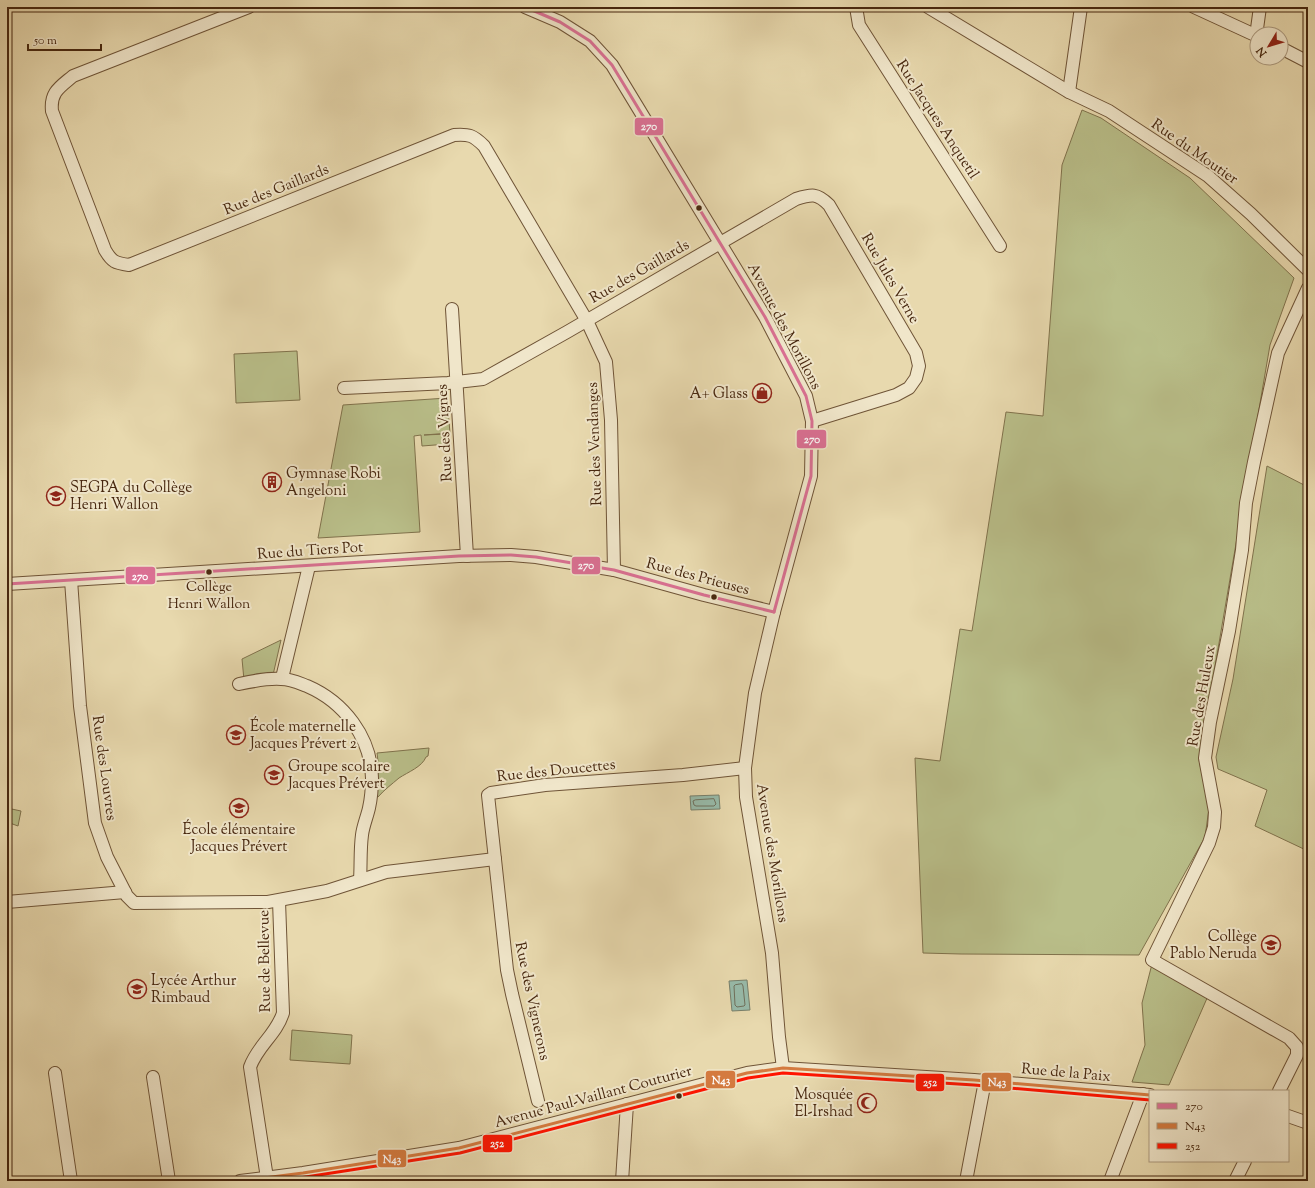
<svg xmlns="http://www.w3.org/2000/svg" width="1315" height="1188" font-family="'Sorts Mill Goudy',serif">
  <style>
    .green { fill: #b9be89; stroke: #80724c }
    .water { fill: #97baa9; stroke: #777f6b }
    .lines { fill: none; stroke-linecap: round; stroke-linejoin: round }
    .shore { stroke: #6f705c; stroke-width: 1 }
    .minor-casing { stroke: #6f5437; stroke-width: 14 }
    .minor { stroke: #f0e6ca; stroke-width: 12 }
    .bus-1-casing { stroke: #f0e6ca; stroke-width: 6 }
    .bus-2-casing { stroke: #f0e6ca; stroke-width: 6 }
    .bus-3-casing { stroke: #f0e6ca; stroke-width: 6 }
    .bus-1 { stroke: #da7093; stroke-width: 3 }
    .bus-2 { stroke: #d47a3f; stroke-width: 3 }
    .bus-3 { stroke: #ff1400; stroke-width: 3 }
    .bus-dot { fill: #47270f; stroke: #f0e6ca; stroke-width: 1.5 }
    .labels { text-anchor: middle; stroke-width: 4; stroke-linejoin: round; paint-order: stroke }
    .bus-label { font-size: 14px; fill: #47270f; stroke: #f0e6ca }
    .street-label { font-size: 15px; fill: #47270f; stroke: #f0e6ca }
    .poi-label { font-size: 15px; fill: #47270f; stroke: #f0e6ca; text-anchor: start }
    .line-badge { stroke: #f0e6ca; stroke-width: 1.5 }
    .badge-label { font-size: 11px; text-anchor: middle; font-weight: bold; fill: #fff }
  </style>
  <rect width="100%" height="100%" fill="#e8d9ae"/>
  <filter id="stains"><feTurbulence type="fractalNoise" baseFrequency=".005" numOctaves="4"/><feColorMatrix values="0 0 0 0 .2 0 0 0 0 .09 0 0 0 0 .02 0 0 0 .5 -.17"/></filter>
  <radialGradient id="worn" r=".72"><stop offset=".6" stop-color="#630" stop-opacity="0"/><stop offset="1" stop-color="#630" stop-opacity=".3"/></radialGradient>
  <g class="green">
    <path d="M 1082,110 L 1101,118 L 1190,178 L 1294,278 L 1270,345 L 1199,760 L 1209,808 L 1205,837 L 1139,955 L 961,954 L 923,953 L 915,758 L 940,761 L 960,629 L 972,631 L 1006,412 L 1043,416 L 1062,165 Z"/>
    <path d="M 297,351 L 300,400 L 236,403 L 234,354 Z"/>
    <path d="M 447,398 L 450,433 L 424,435 L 447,434 L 448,444 L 422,446 L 421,435 L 414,436 L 420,532 L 318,538 L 343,405 Z"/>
    <path d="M 1267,466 L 1308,487 L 1308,851 L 1255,826 L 1267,790 L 1218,769 L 1216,757 L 1233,679 Z"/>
    <path d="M 281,640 L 273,675 L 244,680 L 242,659 Z"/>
    <path d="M 429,748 L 428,756 L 426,757 C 422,767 408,772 399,778 C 392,784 384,790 378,797 L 374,796 L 374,765 L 378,761 L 377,753 Z"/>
    <path d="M 7,808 L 21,811 L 18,826 L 7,822 Z"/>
    <path d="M 1152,964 L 1208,996 L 1169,1085 L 1132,1082 L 1145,1045 L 1142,1003 Z"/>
    <path d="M 292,1030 L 352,1035 L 350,1064 L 290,1060 Z"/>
  </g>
  <g class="water">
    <path d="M 719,795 L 720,809 L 691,810 L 690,796 Z"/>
    <path d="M 747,980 L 750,1010 L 732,1011 L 729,981 Z"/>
  </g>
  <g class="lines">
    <g class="shore">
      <path d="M 714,799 L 716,804 L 714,806 L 696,806 L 694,805 L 693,801 L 695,800 Z"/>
      <path d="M 742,984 L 743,986 L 745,1005 L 744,1006 L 737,1007 L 735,1005 L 734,986 L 735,985 Z"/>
    </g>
    <defs>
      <g id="minor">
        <path d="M 249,7 L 73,76 C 60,87 50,92 52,111 L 105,250 C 112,262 115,263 129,265 L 454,135 C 469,134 473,135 484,146 L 587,321 L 606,362 L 611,420 L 614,570"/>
        <path d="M 525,7 L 560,22 L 590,41 L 612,65 L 765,317 L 806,396 L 812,421 L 811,476 L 774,612 L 755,693 L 745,768 L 746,797 L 772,953 L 779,1037 L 783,1068"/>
        <path d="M 856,7 L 859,25 L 1000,246"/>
        <path d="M 928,7 L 1069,92 L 1109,111 L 1208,176 L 1251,214 L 1308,270"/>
        <path d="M 1194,7 L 1257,36"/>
        <path d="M 1256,36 L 1260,7"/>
        <path d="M 1281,48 L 1308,62"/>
        <path d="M 1069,92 L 1081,7"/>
        <path d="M 452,309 L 467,556"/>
        <path d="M 344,388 L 448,383 L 483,379 L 567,332 L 796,199 C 812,194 817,193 829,205 L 916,353 L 919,366 L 916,378 L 909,388 L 896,395 L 812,421"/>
        <path d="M 71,580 L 80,706 L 95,823 L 107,857 L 127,896 L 134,903 L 268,902 L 327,891 L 386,872 L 495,859"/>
        <path d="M 7,584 L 459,556 L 511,555 L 536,557 L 614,570 L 704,595 L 774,612"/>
        <path d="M 282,678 L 309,566"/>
        <path d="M 239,684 C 253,681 267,678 281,679 C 291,679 299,683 307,686 C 344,702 371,737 372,778 C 372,788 371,799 369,808 C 367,817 363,826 362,835 C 360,850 361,865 360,880"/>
        <path d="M 7,902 L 125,892"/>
        <path d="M 55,1073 L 71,1181"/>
        <path d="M 153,1077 L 169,1181"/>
        <path d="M 1279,1091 L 1297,1055 L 1297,1047 L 1289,1038 L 1152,960 L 1209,843 L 1214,827 L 1215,812 L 1205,758 L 1210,722 L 1229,631 L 1242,550 L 1246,503 L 1254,462 L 1278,353 L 1308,288"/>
        <path d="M 538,1101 L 512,994 L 507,970 L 488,795 L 491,793 L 545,785 L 683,775 L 745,768"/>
        <path d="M 1288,1116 L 1308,1123"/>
        <path d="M 267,1178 L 250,1067 C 258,1045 276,1035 283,1013 L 279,901"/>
        <path d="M 240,1181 L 303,1173 L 459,1148 L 704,1084 L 747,1073 L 783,1068 L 974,1080 L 1150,1095"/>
        <path d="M 622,1181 L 627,1104"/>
        <path d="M 966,1181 L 985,1081"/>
        <path d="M 1110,1181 L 1143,1094"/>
        <path d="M 1235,1181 L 1245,1161"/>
      </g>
    </defs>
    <use href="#minor" class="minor-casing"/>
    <use href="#minor" class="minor"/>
    <defs>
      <g id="bus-1">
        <path d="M 525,7 L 560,22 L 590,41 L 612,65 L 765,317 L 806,396 L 812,421 L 811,476 L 774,612"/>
        <path d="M 7,584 L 459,556 L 511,555 L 536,557 L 614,570 L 704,595 L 774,612"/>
      </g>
      <path id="bus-2" d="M 240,1181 L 303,1173 L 459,1148 L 747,1073 L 783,1068 L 974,1080 L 1150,1095"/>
      <path id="bus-3" d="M 280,1181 L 460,1153 L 748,1078 L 783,1073 L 974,1085 L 1150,1100"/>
    </defs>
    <use href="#bus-1" class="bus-1-casing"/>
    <use href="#bus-2" class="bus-2-casing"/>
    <use href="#bus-3" class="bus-3-casing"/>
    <use href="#bus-1" class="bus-1"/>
    <use href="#bus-2" class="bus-2"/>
    <use href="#bus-3" class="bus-3"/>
  </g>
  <defs>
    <symbol id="shop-ring" viewBox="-11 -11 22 22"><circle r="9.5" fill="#f0e6ca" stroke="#8f2418" stroke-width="1.5"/><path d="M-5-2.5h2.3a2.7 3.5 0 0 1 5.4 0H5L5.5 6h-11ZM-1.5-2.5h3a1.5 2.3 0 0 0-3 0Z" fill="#8f2418"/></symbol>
    <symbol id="building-ring" viewBox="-11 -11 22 22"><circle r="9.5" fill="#f0e6ca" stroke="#8f2418" stroke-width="1.5"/><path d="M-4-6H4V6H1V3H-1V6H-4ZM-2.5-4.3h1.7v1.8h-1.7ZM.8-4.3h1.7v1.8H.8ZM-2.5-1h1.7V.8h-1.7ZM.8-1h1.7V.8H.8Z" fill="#8f2418"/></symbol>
    <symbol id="school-ring" viewBox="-11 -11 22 22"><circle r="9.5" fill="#f0e6ca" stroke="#8f2418" stroke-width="1.5"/><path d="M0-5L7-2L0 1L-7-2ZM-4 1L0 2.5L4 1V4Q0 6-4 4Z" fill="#8f2418"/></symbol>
    <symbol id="mosque-ring" viewBox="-11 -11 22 22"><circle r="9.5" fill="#f0e6ca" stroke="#8f2418" stroke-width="1.5"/><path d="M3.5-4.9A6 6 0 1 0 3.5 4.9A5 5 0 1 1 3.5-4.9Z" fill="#8f2418"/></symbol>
  </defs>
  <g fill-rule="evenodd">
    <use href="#shop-ring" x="751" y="382" width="22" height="22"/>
    <use href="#building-ring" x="261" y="471" width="22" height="22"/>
    <use href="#school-ring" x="45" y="485" width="22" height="22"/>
    <use href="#school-ring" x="225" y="724" width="22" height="22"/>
    <use href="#school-ring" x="263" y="764" width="22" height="22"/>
    <use href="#school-ring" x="228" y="797" width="22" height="22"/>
    <use href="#school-ring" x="1260" y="934" width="22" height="22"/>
    <use href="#school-ring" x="126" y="978" width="22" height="22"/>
    <use href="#mosque-ring" x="856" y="1092" width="22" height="22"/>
  </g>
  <g class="bus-dot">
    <circle cx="699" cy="208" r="3.5"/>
    <circle cx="209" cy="572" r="3.5"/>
    <circle cx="714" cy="597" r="3.5"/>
    <circle cx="679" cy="1096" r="3.5"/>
  </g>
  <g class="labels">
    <g class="bus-label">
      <text x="209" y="591">Collège<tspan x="209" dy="17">Henri Wallon</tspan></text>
    </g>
    <g class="street-label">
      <text transform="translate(938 119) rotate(57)" y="5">Rue Jacques Anquetil</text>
      <text transform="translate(1195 151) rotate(35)" y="5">Rue du Moutier</text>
      <text transform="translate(276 189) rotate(-22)" y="5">Rue des Gaillards</text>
      <text transform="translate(639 271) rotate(-30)" y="5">Rue des Gaillards</text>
      <text transform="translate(891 278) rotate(60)" y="5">Rue Jules Verne</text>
      <text transform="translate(785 326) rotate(62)" y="5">Avenue des Morillons</text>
      <text transform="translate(444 433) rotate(-93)" y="5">Rue des Vignes</text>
      <text transform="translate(594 444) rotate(-92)" y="5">Rue des Vendanges</text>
      <text transform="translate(310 550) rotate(-4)" y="5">Rue du Tiers Pot</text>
      <text transform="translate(698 576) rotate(15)" y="5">Rue des Prieuses</text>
      <text transform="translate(1201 696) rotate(-80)" y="5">Rue des Huleux</text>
      <text transform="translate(105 768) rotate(82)" y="5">Rue des Louvres</text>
      <text transform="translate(556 770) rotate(-6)" y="5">Rue des Doucettes</text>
      <text transform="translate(773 853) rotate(81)" y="5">Avenue des Morillons</text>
      <text transform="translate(264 961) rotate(-91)" y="5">Rue de Bellevue</text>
      <text transform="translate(533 1001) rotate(78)" y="5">Rue des Vignerons</text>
      <text transform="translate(1066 1072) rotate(5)" y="5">Rue de la Paix</text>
      <text transform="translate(593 1096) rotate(-15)" y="5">Avenue Paul-Vaillant Couturier</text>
    </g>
    <g class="poi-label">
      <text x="748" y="398" text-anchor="end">A+ Glass</text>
      <text x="286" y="478">Gymnase Robi<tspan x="286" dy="17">Angeloni</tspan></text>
      <text x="70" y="492">SEGPA du Collège<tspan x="70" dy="17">Henri Wallon</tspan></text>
      <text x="250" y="731">École maternelle<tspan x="250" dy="17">Jacques Prévert 2</tspan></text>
      <text x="288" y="771">Groupe scolaire<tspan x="288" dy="17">Jacques Prévert</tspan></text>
      <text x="239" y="834" text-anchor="middle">École élémentaire<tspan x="239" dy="17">Jacques Prévert</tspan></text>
      <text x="1257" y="941" text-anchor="end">Collège<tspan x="1257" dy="17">Pablo Neruda</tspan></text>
      <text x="151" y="985">Lycée Arthur<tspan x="151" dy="17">Rimbaud</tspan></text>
      <text x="853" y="1099" text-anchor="end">Mosquée<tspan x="853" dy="17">El-Irshad</tspan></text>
    </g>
  </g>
  <g class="line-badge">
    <rect x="634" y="117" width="30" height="19" rx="4" fill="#da7093"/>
    <rect x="796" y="429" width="31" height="20" rx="4" fill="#da7093"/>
    <rect x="571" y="556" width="30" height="19" rx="4" fill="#da7093"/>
    <rect x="125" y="566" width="31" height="19" rx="4" fill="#da7093"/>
    <rect x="705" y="1070" width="31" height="19" rx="4" fill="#d47a3f"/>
    <rect x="981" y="1072" width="31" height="20" rx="4" fill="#d47a3f"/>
    <rect x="915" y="1073" width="30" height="19" rx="4" fill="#ff1400"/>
    <rect x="482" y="1134" width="31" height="19" rx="4" fill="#ff1400"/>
    <rect x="377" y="1149" width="30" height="19" rx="4" fill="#d47a3f"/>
  </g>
  <g class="badge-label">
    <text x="649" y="130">270</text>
    <text x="812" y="443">270</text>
    <text x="586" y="569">270</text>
    <text x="140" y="580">270</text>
    <text x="721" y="1084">N43</text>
    <text x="997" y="1086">N43</text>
    <text x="930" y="1086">252</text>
    <text x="497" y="1147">252</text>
    <text x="392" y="1163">N43</text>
  </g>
  <rect width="1315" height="1188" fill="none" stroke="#e8d9ae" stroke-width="24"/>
  <rect x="8" y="8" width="1299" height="1172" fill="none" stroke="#47270f" stroke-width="2"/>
  <rect x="12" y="12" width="1291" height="1164" fill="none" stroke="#47270f"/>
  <rect x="1149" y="1090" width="140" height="72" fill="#f0e6ca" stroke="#ac9a7f"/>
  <rect x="1157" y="1103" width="20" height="6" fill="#da7093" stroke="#ac9a7f"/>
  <text x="1185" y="1110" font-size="12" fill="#47270f">270</text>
  <rect x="1157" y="1123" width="20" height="6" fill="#d47a3f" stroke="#ac9a7f"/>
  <text x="1185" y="1130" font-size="12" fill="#47270f">N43</text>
  <rect x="1157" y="1143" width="20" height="6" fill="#ff1400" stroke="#ac9a7f"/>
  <text x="1185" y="1150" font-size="12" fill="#47270f">252</text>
  <g transform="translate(1269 46) rotate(232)"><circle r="19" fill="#f0e6ca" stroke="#ac9a7f"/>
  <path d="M0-3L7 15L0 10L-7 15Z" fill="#8f2418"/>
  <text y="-6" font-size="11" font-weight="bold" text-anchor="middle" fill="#47270f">N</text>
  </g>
  <path d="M28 44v6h73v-6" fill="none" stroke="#47270f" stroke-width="2"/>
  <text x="34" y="44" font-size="12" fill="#47270f" stroke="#f0e6ca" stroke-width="3" paint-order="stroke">50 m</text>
  <rect width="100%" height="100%" filter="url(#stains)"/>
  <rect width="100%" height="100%" fill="url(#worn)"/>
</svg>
